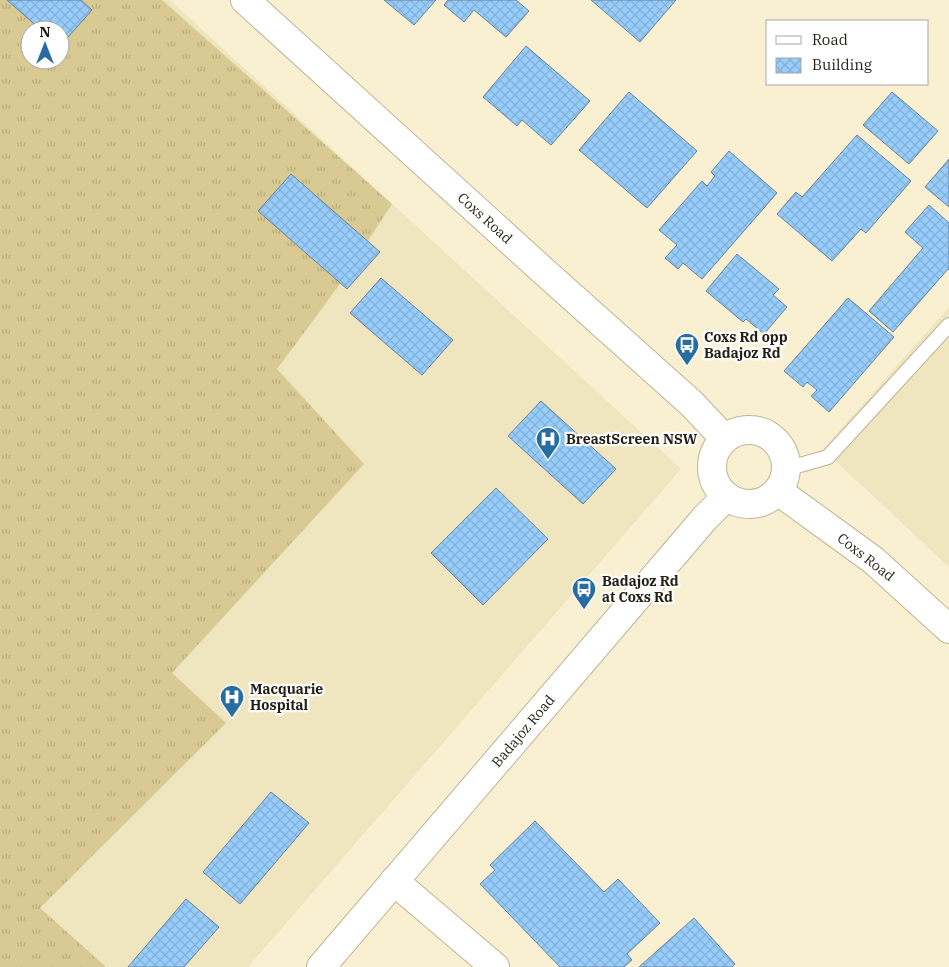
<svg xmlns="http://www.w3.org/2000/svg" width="949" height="967" font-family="'IBM Plex Serif',serif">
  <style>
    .built { fill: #efe5be; fill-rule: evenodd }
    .grass { fill: url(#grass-tufts); fill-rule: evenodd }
    .building { fill: url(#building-cross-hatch); stroke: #6a8298 }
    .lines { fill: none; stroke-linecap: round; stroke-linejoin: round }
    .lane-casing { stroke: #bdb596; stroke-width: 16 }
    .street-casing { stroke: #bdb596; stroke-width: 30 }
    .secondary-casing { stroke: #bdb596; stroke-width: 30 }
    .lane { stroke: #fff; stroke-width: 14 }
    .street { stroke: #fff; stroke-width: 28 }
    .secondary { stroke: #fff; stroke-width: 28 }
    .labels { text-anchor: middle; stroke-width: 4.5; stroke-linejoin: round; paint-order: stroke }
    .street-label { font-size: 14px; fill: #221f13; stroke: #fff }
    .poi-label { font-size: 14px; font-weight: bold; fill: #221f13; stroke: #fff; text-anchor: start }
  </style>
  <defs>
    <pattern id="grass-tufts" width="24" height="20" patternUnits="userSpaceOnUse" patternTransform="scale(1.25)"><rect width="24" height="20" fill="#d8ca92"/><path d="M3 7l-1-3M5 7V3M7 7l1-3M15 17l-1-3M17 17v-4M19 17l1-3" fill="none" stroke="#b9ad7d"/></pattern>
    <pattern id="building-cross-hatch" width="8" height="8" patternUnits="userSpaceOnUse" patternTransform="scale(1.25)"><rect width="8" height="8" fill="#97cdfc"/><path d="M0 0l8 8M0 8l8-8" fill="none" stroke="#82b0d7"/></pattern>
  </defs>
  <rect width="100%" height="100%" fill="#f8f0d0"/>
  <g class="built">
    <path d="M 0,0 L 170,0 L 681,469 L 248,967 L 0,967 ZM 30,30 L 60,30 L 60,60 L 30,60 Z"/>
    <path d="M 949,307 L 949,567 L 823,449 Z"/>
  </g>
  <path class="grass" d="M 0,0 L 162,0 L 392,204 L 337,288 L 277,369 L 364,464 L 172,673 L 226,723 L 40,908 L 106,967 L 0,967 ZM 30,30 L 60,30 L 60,60 L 30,60 Z"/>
  <g class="building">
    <path d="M 7,0 L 81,0 L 92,10 L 60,46 L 60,30 L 41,30 Z"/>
    <path d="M 384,0 L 436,0 L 414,25 Z"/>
    <path d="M 448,0 L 516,0 L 529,11 L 506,37 L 474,10 L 464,22 L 444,5 Z"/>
    <path d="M 591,0 L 676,0 L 640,42 Z"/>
    <path d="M 526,46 L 590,101 L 551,145 L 522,120 L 517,126 L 483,97 Z"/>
    <path d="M 629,92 L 697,151 L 647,208 L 579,150 Z"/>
    <path d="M 892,92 L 938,131 L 909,164 L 863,125 Z"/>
    <path d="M 857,135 L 911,181 L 866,233 L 861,229 L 832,261 L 777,214 L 796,192 L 802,197 Z"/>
    <path d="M 729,151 L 777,193 L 702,279 L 683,263 L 678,269 L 665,258 L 677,245 L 659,230 L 702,181 L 707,186 L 715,176 L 711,172 Z"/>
    <path d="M 949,159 L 949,207 L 925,187 Z"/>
    <path d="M 291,174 L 380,252 L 347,289 L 258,211 Z"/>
    <path d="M 929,205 L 949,223 L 949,270 L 948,269 L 893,332 L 869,311 L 923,248 L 905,232 Z"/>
    <path d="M 737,254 L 779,289 L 773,295 L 787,307 L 764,334 L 746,319 L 743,322 L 706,291 Z"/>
    <path d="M 381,278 L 453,340 L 422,375 L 350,313 Z"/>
    <path d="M 848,298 L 894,337 L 829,412 L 811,396 L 817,390 L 807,382 L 803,387 L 784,371 Z"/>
    <path d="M 541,401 L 616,469 L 583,504 L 508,436 Z"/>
    <path d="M 496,488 L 548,539 L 483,605 L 431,553 Z"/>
    <path d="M 271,792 L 309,823 L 240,904 L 203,872 Z"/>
    <path d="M 535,821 L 604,892 L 618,879 L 660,923 L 627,954 L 632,960 L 624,967 L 560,967 L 480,884 L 495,870 L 490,865 Z"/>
    <path d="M 186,899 L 219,927 L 184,967 L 128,967 Z"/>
    <path d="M 694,918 L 735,964 L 732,967 L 639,967 Z"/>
  </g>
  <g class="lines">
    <defs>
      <path id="lane" d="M 786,469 L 828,457 L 949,325"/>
      <g id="street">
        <path d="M 394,881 L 495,967"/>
        <path d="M 321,967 L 705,518 L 726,497"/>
      </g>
      <g id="secondary">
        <path d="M 245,0 L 539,267 L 692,404 L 724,438"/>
        <circle cx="749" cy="467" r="37"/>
        <path d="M 778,491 L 873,560 L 949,629"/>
      </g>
    </defs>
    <use href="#lane" class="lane-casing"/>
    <use href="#street" class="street-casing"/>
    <use href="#secondary" class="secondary-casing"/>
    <use href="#lane" class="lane"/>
    <use href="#street" class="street"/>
    <use href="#secondary" class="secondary"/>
  </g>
  <defs>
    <symbol id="bus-pin" viewBox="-11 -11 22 30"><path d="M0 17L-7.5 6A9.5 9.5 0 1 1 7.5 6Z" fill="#286da2" stroke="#fff"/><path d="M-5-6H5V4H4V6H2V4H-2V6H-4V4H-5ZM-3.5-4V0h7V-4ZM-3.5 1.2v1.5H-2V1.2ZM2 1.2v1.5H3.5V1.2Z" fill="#fff"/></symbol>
    <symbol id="hospital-pin" viewBox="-11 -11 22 30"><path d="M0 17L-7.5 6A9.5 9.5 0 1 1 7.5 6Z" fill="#286da2" stroke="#fff"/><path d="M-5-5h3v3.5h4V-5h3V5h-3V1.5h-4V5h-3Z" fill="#fff"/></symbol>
  </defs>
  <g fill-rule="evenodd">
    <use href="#bus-pin" x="673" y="331" width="28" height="38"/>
    <use href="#hospital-pin" x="534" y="425" width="28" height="38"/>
    <use href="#bus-pin" x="570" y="575" width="28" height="38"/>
    <use href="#hospital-pin" x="218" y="683" width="28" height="38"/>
  </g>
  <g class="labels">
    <g class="street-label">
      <text transform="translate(485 218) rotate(42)" y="5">Coxs Road</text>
      <text transform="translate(866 557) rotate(38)" y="5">Coxs Road</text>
      <text transform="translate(523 731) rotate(-50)" y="5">Badajoz Road</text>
    </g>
    <g class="poi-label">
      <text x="704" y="342">Coxs Rd opp<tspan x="704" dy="16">Badajoz Rd</tspan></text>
      <text x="566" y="444">BreastScreen NSW</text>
      <text x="602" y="586">Badajoz Rd<tspan x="602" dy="16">at Coxs Rd</tspan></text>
      <text x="250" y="694">Macquarie<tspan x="250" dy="16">Hospital</tspan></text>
    </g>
  </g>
  <rect x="766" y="20" width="162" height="65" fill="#ffffff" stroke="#a7a5a1"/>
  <rect x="776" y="36" width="25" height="8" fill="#ffffff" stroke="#a7a5a1"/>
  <text x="812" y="45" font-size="15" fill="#221f13">Road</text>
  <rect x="776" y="58" width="25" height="15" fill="url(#building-cross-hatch)" stroke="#a7a5a1"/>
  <text x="812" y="70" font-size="15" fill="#221f13">Building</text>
  <g transform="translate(45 45)"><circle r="24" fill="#ffffff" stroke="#a7a5a1"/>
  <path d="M0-4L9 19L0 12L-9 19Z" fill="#286da2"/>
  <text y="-8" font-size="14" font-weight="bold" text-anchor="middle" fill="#221f13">N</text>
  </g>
</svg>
